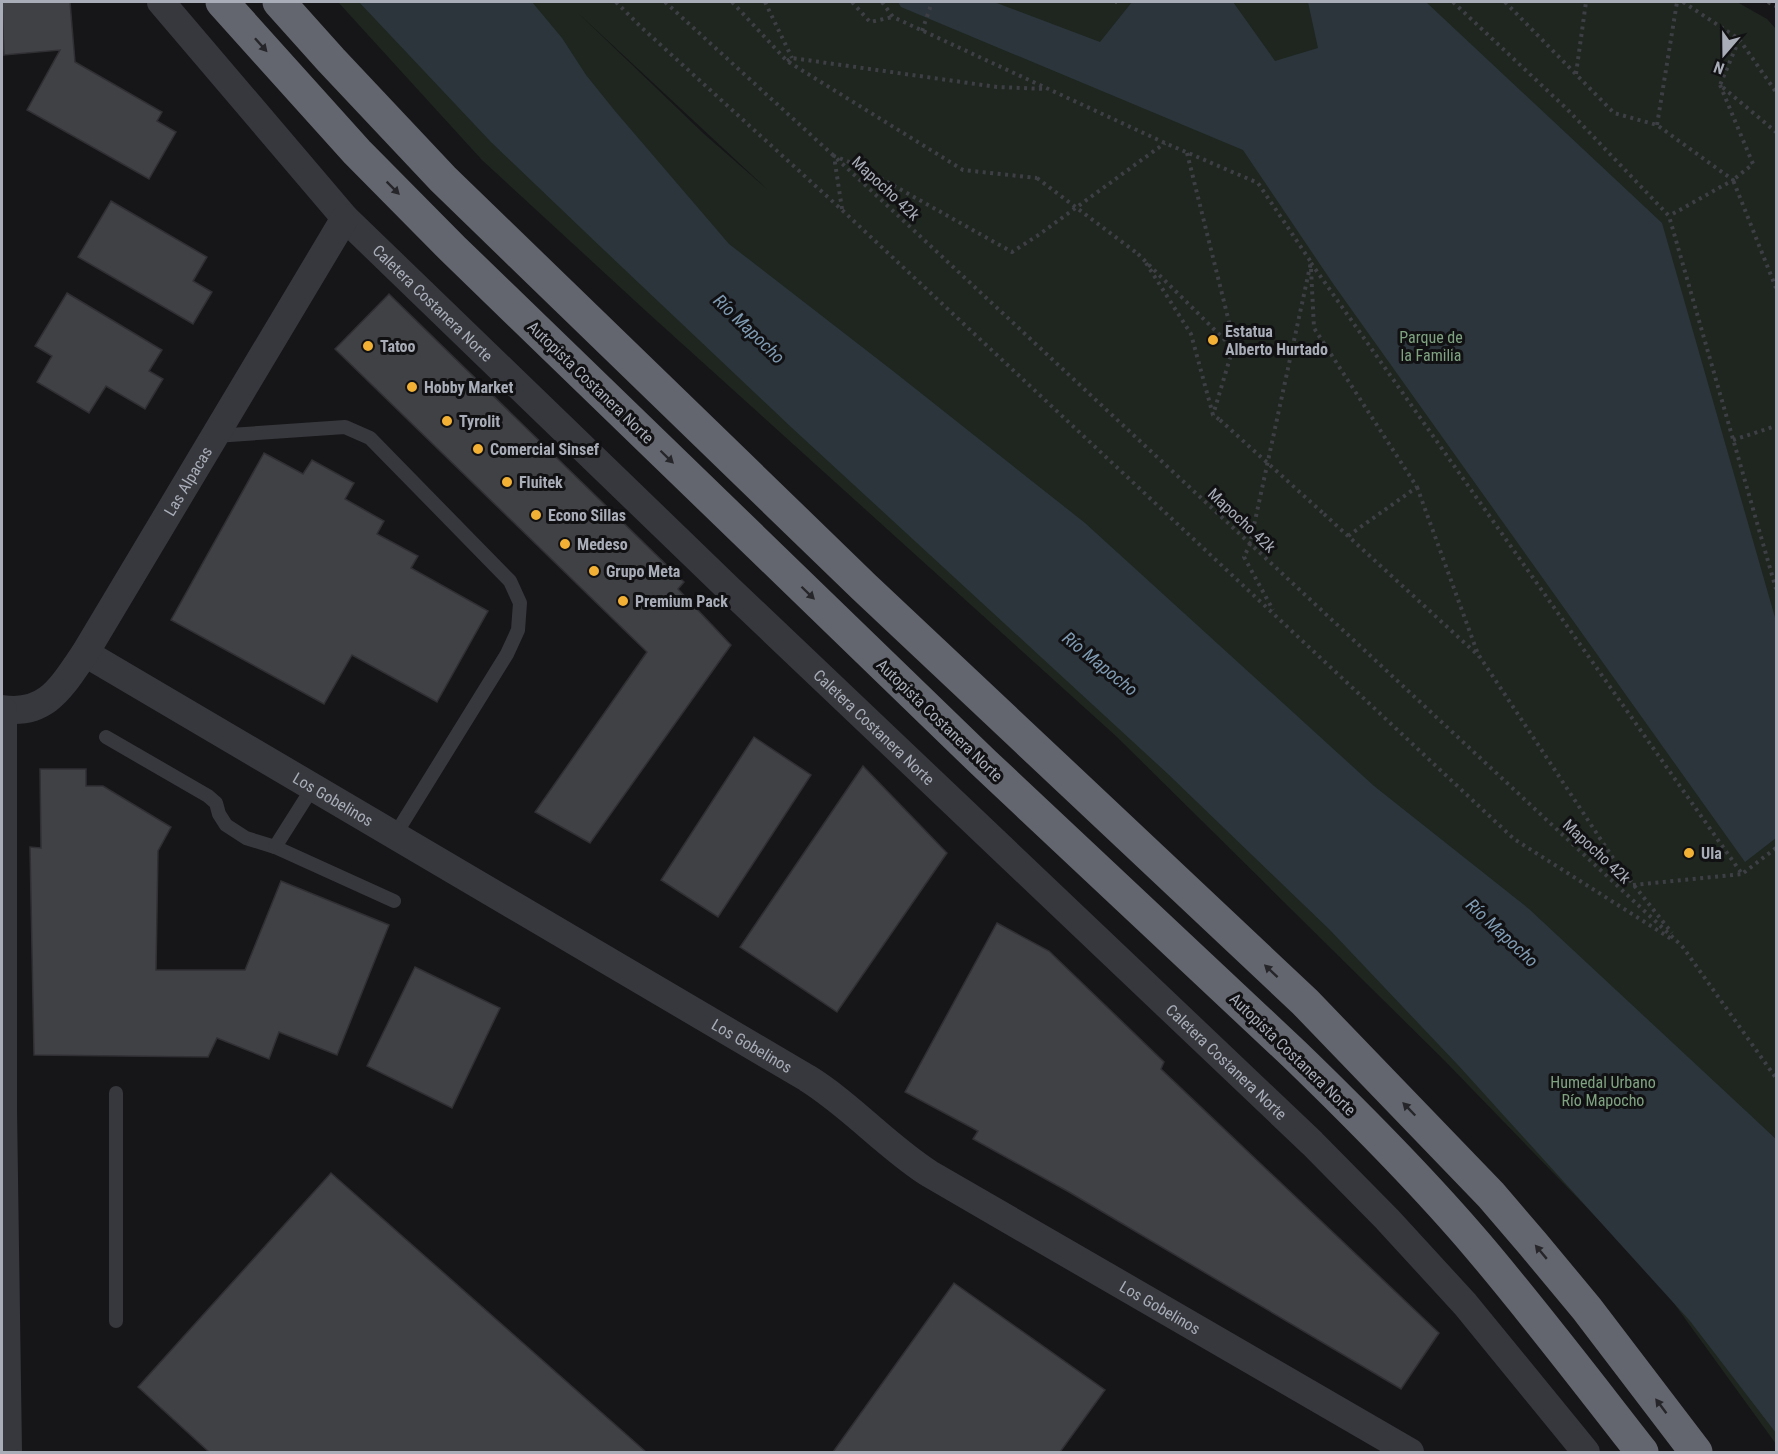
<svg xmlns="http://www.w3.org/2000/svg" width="1778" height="1454" font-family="'Roboto Condensed',sans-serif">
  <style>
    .green { fill: #1e261f; fill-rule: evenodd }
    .water { fill: #2c353c }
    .building { fill: #404145; stroke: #303034; stroke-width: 1.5 }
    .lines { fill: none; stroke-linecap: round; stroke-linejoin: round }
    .path { stroke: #3d3f44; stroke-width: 4; stroke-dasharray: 3 4.5; stroke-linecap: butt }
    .lane { stroke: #37383d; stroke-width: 14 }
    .street { stroke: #37383d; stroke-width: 28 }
    .highway { stroke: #63666e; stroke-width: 33 }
    .path-bridge { stroke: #3d3f44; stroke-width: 4; stroke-dasharray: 3 4.5; stroke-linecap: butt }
    .oneway { fill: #26262a }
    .poi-dot { fill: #f2b134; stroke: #111113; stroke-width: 2 }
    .labels { text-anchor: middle; stroke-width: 6; stroke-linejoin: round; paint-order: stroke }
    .street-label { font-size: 16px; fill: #a8adb8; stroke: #111113 }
    .poi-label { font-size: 16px; font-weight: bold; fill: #a8adb8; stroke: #111113; text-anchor: start }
    .park-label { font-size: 16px; fill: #7fa381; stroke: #111113 }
    .water-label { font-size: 18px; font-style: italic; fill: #7f9bb3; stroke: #111113 }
  </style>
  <rect width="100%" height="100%" fill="#161618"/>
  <path class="green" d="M 338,2 L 1737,2 L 1767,19 L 1776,29 L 1776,1139 L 1756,1121 L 1776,1144 L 1776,1444 L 1657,1280 L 1444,1060 L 1117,737 L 647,312 L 482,160 ZM 577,12 L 768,190 L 703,133 Z"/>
  <g class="water">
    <path d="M 359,2 L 532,2 L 562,38 L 586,75 L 615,111 L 729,244 L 893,371 L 1085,523 L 1374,786 L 1529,909 L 1776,1139 L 1776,1433 L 1690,1321 L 1458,1065 L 1330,930 L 1168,774 L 791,427 L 604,250 L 491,142 Z"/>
    <path d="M 898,2 L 994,2 L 1100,42 L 1132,2 L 1233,2 L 1275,61 L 1318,48 L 1308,2 L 1426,2 L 1662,223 L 1776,621 L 1776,838 L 1745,862 L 1334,285 L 1243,150 L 901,7 Z"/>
  </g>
  <g class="building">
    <path d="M 2,2 L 70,2 L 75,62 L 162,112 L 157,121 L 176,132 L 149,179 L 27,110 L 60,50 L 4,55 Z"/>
    <path d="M 111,201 L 207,257 L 193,281 L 212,292 L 193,324 L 78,257 Z"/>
    <path d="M 67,293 L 162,350 L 149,371 L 163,379 L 145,409 L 106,386 L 89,413 L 37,382 L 52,356 L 35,346 Z"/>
    <path d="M 389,294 L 684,582 L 678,589 L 731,645 L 590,843 L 535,812 L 647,652 L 335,349 Z"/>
    <path d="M 264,453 L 303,474 L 312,460 L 354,483 L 345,499 L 384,521 L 377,534 L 418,556 L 411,568 L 488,611 L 437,702 L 352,655 L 324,704 L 171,620 Z"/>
    <path d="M 754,737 L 811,775 L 718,917 L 661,880 Z"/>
    <path d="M 863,766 L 947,853 L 837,1012 L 740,947 Z"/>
    <path d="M 40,769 L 86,769 L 86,786 L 103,786 L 171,827 L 158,851 L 156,970 L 245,970 L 281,881 L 389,925 L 337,1055 L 279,1032 L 269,1059 L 217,1038 L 208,1057 L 34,1055 L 30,847 L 41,848 Z"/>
    <path d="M 997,923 L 1049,951 L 1164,1062 L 1161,1069 L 1439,1333 L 1401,1389 L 1069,1192 L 973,1139 L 978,1131 L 905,1092 Z"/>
    <path d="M 415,967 L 500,1008 L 452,1108 L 367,1066 Z"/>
    <path d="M 331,1173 L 646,1452 L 209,1452 L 138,1387 Z"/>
    <path d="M 954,1283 L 1105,1390 L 1060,1452 L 833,1452 Z"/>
  </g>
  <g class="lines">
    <g class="path">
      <path d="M 616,2 L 641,27 L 842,210 L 1514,839 L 1673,940"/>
      <path d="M 665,2 L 834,156 L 1682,946 L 1776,1078"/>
      <path d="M 732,2 L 787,61 L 963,170 L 1037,178"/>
      <path d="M 765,2 L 792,58"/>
      <path d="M 852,2 L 870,22 L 893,17"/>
      <path d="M 882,2 L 893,17 L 1165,143 L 1258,183 L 1311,262 L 1250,544 L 1244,557 L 1273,610"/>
      <path d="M 1115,2 L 1117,2"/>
      <path d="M 1453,2 L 1567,109 L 1669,216 L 1776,589"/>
      <path d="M 1505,2 L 1614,113 L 1657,125 L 1733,180 L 1669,216"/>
      <path d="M 1683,2 L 1739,39 L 1776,92"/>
      <path d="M 1768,2 L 1776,6"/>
      <path d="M 922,31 L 932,2"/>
      <path d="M 1739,40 L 1720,85 L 1776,132"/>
      <path d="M 787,61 L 792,58 L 997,87 L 1046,89"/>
      <path d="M 1576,74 L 1586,2"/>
      <path d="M 1720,85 L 1753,164 L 1733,180 L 1776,288"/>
      <path d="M 1657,125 L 1677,2"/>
      <path d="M 1187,153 L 1233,338 L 1233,347"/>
      <path d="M 842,209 L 834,156 L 857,165 L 1012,252 L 1037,236 L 1165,143"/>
      <path d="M 1138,254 L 1233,348 L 1213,415"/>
      <path d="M 1146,263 L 1191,334 L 1213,415 L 1220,420"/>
      <path d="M 1311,263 L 1742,874 L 1776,848"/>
      <path d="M 1311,269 L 1314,328 L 1417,487 L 1348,536"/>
      <path d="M 1733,440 L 1776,426"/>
      <path d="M 1417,487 L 1479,657"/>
      <path d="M 1324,514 L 1480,657 L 1617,864 L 1672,933"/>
      <path d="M 1633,885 L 1742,874"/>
    </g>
    <g class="lane">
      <path d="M 215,436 L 345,427 L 370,438 L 510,581 L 520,603 L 518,630 L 507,654 L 395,835"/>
      <path d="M 106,737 L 208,796 L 216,803 L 219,814 L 226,825 L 246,838 L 275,847 L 394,901"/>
      <path d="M 275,847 L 313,787"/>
      <path d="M 116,1321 L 116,1093"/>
    </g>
    <g class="street">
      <path id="s1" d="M 161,2 L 345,218 L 729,589 L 1312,1143 L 1387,1219 L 1465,1304 L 1586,1452"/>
      <path id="s2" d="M 85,653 L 807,1078 C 852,1106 886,1146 930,1174 L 1410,1452"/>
      <path id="s3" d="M 2,709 C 47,716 62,686 85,653 L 345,218"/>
      <path d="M 3,710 L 3,1110 L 8,1452"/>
    </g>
    <g class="highway">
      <path d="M 222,2 L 357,152 L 453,249 L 984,763 L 1294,1054 C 1357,1115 1420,1178 1477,1245 C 1534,1312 1588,1383 1642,1452"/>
      <path d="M 279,2 L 331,60 L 443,179 L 864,587 L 1305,1002 L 1491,1195 L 1533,1244 L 1587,1309 L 1696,1452"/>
    </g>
    <g class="path-bridge">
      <path d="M 1037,178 L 1138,254"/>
      <path d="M 1220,420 L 1324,514"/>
    </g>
  </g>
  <defs><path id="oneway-solid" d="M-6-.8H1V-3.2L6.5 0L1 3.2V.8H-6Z" transform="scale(1.5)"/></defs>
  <g class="oneway">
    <use href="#oneway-solid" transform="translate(261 45) rotate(48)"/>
    <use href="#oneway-solid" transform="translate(393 188) rotate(45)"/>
    <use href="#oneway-solid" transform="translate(667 457) rotate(44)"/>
    <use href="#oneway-solid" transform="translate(808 593) rotate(44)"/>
    <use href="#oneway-solid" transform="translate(1271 971) rotate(-137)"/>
    <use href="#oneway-solid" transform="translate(1409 1109) rotate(-134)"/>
    <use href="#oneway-solid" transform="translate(1541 1252) rotate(-130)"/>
    <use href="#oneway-solid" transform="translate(1661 1406) rotate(-127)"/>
  </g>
  <g class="poi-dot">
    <circle cx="1213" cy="340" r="6"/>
    <circle cx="368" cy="346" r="6"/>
    <circle cx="412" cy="387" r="6"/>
    <circle cx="447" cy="421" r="6"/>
    <circle cx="478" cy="449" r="6"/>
    <circle cx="507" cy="482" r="6"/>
    <circle cx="536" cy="515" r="6"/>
    <circle cx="565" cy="544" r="6"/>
    <circle cx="594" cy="571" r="6"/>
    <circle cx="623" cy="601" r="6"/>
    <circle cx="1689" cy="853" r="6"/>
  </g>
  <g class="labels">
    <g class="street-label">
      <text transform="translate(886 188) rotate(43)" y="6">Mapocho 42k</text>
      <text dy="6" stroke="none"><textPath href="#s1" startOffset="406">Caletera Costanera Norte</textPath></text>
      <text transform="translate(591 382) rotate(44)" y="6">Autopista Costanera Norte</text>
      <text dy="6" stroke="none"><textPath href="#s3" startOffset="308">Las Alpacas</textPath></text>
      <text transform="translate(1242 520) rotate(43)" y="6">Mapocho 42k</text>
      <text transform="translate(940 720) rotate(44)" y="6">Autopista Costanera Norte</text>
      <text dy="6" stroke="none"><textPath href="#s1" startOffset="1018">Caletera Costanera Norte</textPath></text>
      <text dy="6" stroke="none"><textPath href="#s2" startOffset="288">Los Gobelinos</textPath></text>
      <text transform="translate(1597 851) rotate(43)" y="6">Mapocho 42k</text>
      <text dy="6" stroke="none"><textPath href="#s2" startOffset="774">Los Gobelinos</textPath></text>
      <text transform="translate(1293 1054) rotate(44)" y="6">Autopista Costanera Norte</text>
      <text dy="6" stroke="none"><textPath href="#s1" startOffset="1504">Caletera Costanera Norte</textPath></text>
      <text dy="6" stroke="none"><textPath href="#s2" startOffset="1260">Los Gobelinos</textPath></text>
    </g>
    <g class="poi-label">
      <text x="1225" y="337">Estatua<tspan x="1225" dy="18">Alberto Hurtado</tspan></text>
      <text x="380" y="352">Tatoo</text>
      <text x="424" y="393">Hobby Market</text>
      <text x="459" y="427">Tyrolit</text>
      <text x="490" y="455">Comercial Sinsef</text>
      <text x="519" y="488">Fluitek</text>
      <text x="548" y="521">Econo Sillas</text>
      <text x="577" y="550">Medeso</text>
      <text x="606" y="577">Grupo Meta</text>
      <text x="635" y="607">Premium Pack</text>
      <text x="1701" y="859">Ula</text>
    </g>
    <g class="park-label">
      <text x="1431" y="343">Parque de<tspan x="1431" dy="18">la Familia</tspan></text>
      <text x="1603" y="1088">Humedal Urbano<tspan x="1603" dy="18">Río Mapocho</tspan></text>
    </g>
    <g class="water-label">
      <text transform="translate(749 329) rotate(44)" y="6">Río Mapocho</text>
      <text transform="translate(1100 664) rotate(39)" y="6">Río Mapocho</text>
      <text transform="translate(1502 933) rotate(43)" y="6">Río Mapocho</text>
    </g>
  </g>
  <rect width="1778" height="1454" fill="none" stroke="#a8adb8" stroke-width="6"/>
  <g transform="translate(1724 54) rotate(200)" stroke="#111113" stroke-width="4.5" paint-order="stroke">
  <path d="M0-4.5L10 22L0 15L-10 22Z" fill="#a8adb8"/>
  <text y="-9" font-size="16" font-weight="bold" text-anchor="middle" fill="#a8adb8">N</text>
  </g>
</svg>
